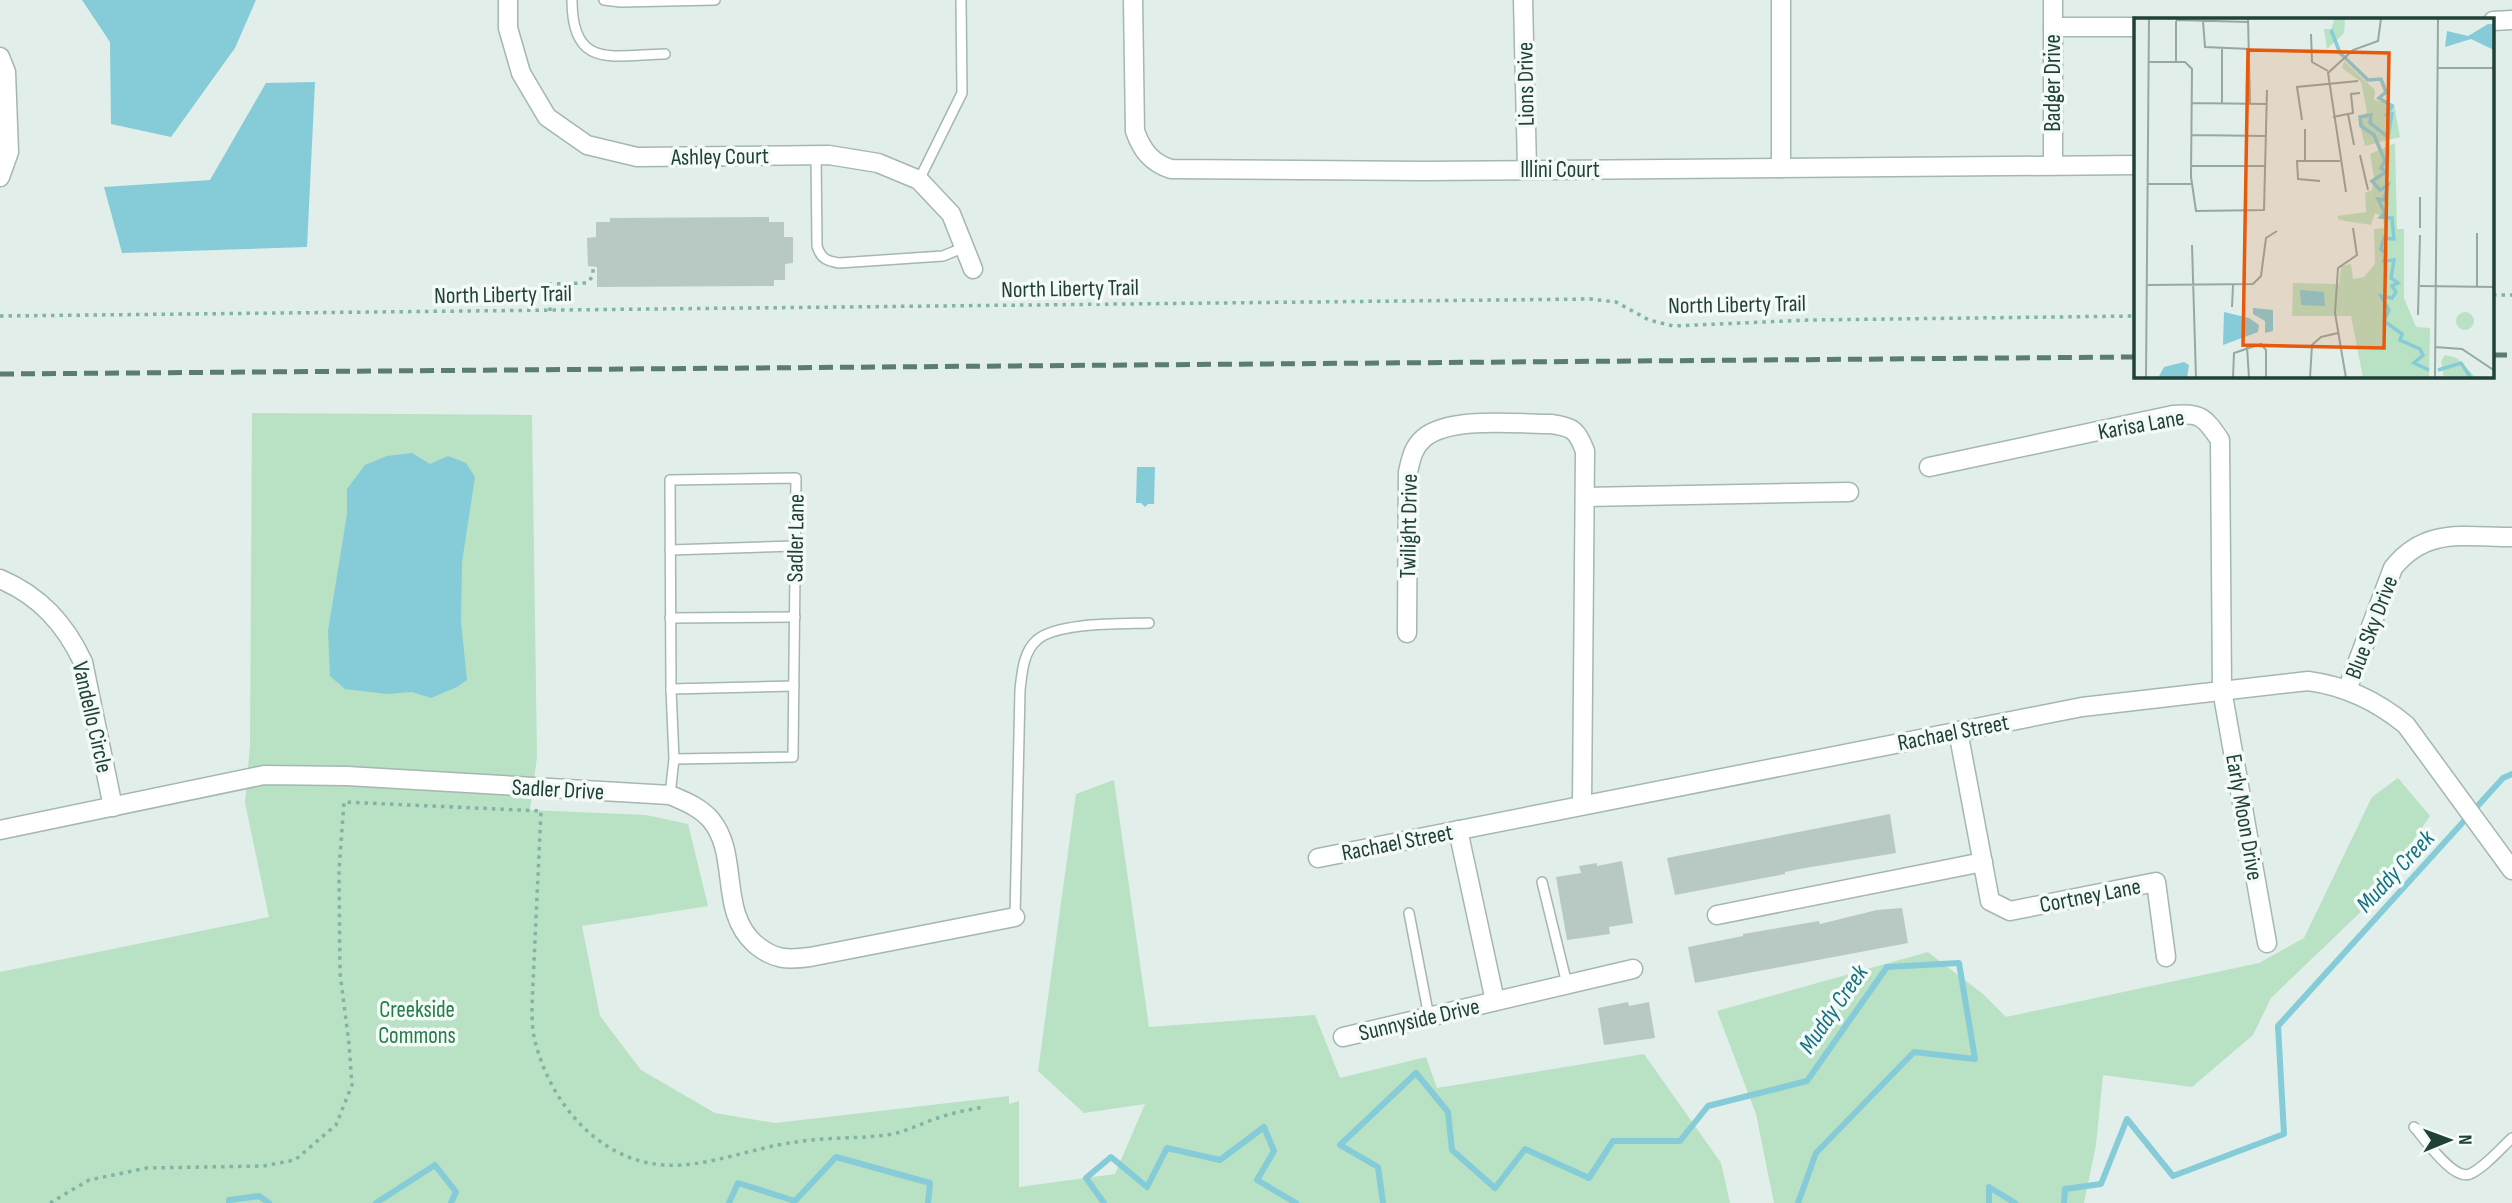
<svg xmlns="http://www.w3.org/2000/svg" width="2512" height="1203" font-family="'Sofia Sans Condensed',sans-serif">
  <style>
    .green { fill: #b9e1c4 }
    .water { fill: #85ccd8 }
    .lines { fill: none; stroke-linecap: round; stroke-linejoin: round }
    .stream { stroke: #85ccd8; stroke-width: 6 }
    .building { fill: #b7c9c2 }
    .service-casing { stroke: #a4b7b0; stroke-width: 12 }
    .minor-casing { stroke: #a4b7b0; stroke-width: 21 }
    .path { stroke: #80b4a4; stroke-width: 3.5; stroke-dasharray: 3.5 5; stroke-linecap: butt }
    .service { stroke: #fff; stroke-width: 9 }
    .minor { stroke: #fff; stroke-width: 18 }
    .rail { stroke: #5b7c73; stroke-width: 5; stroke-dasharray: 14 7; stroke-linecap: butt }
    .labels { text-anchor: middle; stroke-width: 7; stroke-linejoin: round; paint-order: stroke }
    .street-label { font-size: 23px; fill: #204138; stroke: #f3faf7 }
    .park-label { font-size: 23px; fill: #267c47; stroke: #f3faf7 }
    .water-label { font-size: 24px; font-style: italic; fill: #147183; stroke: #f3faf7 }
    .inset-river { fill: none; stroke: #85ccd8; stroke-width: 3.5 }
    .inset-road { fill: none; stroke: #94a9a2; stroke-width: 2 }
    .view { fill: #e8590c; fill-opacity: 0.15; stroke: #e8590c; stroke-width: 3.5 }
    .inset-edge { fill: none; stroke: #204138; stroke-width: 3.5 }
  </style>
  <rect width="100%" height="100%" fill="#e2eee9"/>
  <g class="green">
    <path d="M 252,413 L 532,415 L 537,757 L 530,810 L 646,815 L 688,824 L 708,906 L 582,926 L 600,1016 L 641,1070 L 715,1113 L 775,1123 L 1009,1096 L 1009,1104 L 1019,1101 L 1019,1187 L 1115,1174 L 1145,1104 L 1084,1113 L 1038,1071 L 1076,794 L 1114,780 L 1149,1027 L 1315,1015 L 1340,1078 L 1426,1057 L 1437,1088 L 1644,1054 L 1721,1163 L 1730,1203 L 0,1203 L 0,972 L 269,917 L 245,803 L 250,746 Z"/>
    <path d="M 2398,778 L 2430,816 L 2369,904 L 2271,998 L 2253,1035 L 2192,1087 L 2103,1075 L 2096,1145 L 2084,1203 L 1774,1203 L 1756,1114 L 1717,1011 L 1928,952 L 1983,994 L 2006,1017 L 2259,963 L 2304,938 L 2372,797 Z"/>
  </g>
  <g class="water">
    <path d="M 82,0 L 256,0 L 235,48 L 171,137 L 111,124 L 110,42 Z"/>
    <path d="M 315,82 L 307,247 L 122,253 L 104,187 L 210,180 L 266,83 Z"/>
    <path d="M 412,453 L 430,464 L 448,456 L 466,463 L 475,477 L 462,562 L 461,622 L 467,680 L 457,687 L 431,698 L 412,692 L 387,694 L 345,689 L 330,676 L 328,631 L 347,514 L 347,489 L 365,465 L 387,456 Z"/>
    <path d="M 1137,467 L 1155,467 L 1154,504 L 1148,504 L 1145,507 L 1141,503 L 1136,503 Z"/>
  </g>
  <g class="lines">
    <g class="stream">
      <path d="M 229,1203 L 229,1200 L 259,1196 L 269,1203"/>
      <path d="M 376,1203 L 435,1165 L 456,1192 L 451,1203"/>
      <path d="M 729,1203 L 738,1183 L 795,1201 L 836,1157 L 930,1183 L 928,1203"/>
      <path d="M 1104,1203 L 1086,1178 L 1111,1157 L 1147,1187 L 1167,1148 L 1220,1160 L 1264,1127 L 1274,1151 L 1257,1180 L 1296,1203"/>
      <path d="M 1383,1203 L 1378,1167 L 1340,1145 L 1416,1073 L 1448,1112 L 1452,1150 L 1495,1188 L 1525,1149 L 1589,1178 L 1613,1141 L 1680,1141 L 1708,1106 L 1807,1081 L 1887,967 L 1959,963 L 1975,1059 L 1914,1052 L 1816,1153 L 1798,1203"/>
      <path d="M 1989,1203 L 1989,1187 L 2015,1203"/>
      <path d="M 2064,1203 L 2065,1189 L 2101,1184 L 2127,1119 L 2173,1176 L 2284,1134 L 2278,1026 L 2503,778 L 2512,774"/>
    </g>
  </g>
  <g class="building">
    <path d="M 769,217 L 769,222 L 784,222 L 784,237 L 793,237 L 793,263 L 785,264 L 785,280 L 774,280 L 774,286 L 597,287 L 597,267 L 588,266 L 587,238 L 596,237 L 596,222 L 610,222 L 610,218 Z"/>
    <path d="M 1890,814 L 1896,853 L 1805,868 L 1785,872 L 1785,874 L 1675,895 L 1667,858 Z"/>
    <path d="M 1622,861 L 1633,923 L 1609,927 L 1610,934 L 1567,940 L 1556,877 L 1581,873 L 1579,866 L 1597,863 L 1597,866 Z"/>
    <path d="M 1902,908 L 1908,943 L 1695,983 L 1688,947 L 1743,936 L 1743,934 L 1819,921 L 1820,924 L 1877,910 Z"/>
    <path d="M 1628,1002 L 1629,1006 L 1649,1002 L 1655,1038 L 1604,1045 L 1598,1008 Z"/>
  </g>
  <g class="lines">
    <defs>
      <g id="service">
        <path d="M 572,0 C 572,70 612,55 665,54"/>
        <path d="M 604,0 L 621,2 L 715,0"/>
        <path d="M 816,155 L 817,246 C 821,259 827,261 839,263 L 943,256 L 965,247"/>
        <path d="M 919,180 L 962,93 L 961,0"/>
        <path d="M 670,550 L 795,546"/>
        <path d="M 670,618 L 795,617"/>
        <path d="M 671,689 L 794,686"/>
        <path d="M 670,795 L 674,759 L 671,689 L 670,480 L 796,478 L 793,757 L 674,759"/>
        <path d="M 1542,882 L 1567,984"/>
        <path d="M 1409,913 L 1429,1017"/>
        <path d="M 1015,917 L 1020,690 C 1022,673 1023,652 1037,640 C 1057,622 1123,624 1149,623"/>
        <path d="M 2414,1127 C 2425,1139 2453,1181 2470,1174 C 2485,1167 2500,1149 2512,1138"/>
      </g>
      <g id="minor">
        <path d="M 508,0 L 508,28 L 521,73 L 547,117 L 587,145 L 637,157 L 829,155 L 878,163 L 919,180 L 951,214 L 973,269"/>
        <path d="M 1133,0 L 1135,131 C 1142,151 1152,163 1171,169 L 1424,171 L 2136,165"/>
        <path d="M 1523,0 L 1527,168"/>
        <path d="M 2053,0 L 2053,165"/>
        <path d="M 2493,21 L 2512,20"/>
        <path d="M 2053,27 L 2136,27"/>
        <path d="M 0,57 L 6,72 L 9,152 L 0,177"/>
        <path d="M 1781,168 L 1781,0"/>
        <path d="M 1929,467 L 2173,415 C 2201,412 2205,418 2220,440 L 2222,690 L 2267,943"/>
        <path d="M 1585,497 L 1849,492"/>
        <path d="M 0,579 C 40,596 65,624 83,662 L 113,807"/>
        <path d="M 1407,633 L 1408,472 C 1411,459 1413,447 1424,438 C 1450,416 1517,424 1551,424 C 1573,427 1577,430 1585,451 L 1582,805"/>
        <path d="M 2347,690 L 2393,568 C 2425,527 2464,537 2512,537"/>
        <path d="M 1958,731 L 1990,901 L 2010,911 L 2156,882 L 2166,957"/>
        <path d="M 0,830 L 264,775 L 347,776 L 670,795 C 684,801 700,807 711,820 C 740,855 718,911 755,944 C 774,960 787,960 810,957 L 1015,917"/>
        <path d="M 1458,830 L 1495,1001"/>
        <path d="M 1318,858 L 2082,707 L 2308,681 C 2346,686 2377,701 2406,725 L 2512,870"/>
        <path d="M 1717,915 L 1983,862"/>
        <path d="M 1343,1037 L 1633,969"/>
      </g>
    </defs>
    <use href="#service" class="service-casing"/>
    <use href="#minor" class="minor-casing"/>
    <g class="path">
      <path d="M 2493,295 L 2512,295"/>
      <path d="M 550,311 L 550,284 L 587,283 L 593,276 L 593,266"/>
      <path d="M 0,316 L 1590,299 L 1616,302 L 1649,320 L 1673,326 L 1810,320 L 2136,316"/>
      <path d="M 50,1203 L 89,1180 L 147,1168 L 263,1166 L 295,1160 L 336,1125 L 352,1085 L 349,1044 L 340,973 L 339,870 L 344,802 L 541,811 L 532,1005 C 532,1015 532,1027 534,1037 C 548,1099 596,1161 665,1165 C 705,1168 755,1147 796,1142 C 826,1137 856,1139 886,1135 C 905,1133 923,1122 941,1117 C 955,1112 969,1110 983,1107"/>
    </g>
    <use href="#service" class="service"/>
    <use href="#minor" class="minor"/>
    <g class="rail">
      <path d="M 2493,355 L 2512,355"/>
      <path d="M 0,374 L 2136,357"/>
    </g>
  </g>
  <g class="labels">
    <g class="street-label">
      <text transform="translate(2052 83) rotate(-90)" y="8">Badger Drive</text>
      <text transform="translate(1525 84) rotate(-91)" y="8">Lions Drive</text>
      <text transform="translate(720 156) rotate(-1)" y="8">Ashley Court</text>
      <text x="1560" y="177">Illini Court</text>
      <text transform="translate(1070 288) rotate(-1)" y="8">North Liberty Trail</text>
      <text transform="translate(503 294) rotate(-1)" y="8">North Liberty Trail</text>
      <text transform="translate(1737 304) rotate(-1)" y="8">North Liberty Trail</text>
      <text transform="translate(2141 424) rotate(-10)" y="8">Karisa Lane</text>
      <text transform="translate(1408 526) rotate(-89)" y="8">Twilight Drive</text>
      <text transform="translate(795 538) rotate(-89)" y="8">Sadler Lane</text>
      <text transform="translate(2371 627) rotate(-69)" y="8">Blue Sky Drive</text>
      <text transform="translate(93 717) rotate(77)" y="8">Vandello Circle</text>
      <text transform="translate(1953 732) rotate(-11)" y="8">Rachael Street</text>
      <text transform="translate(558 789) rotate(3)" y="8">Sadler Drive</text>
      <text transform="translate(2245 817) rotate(80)" y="8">Early Moon Drive</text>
      <text transform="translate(1397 842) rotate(-11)" y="8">Rachael Street</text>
      <text transform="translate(2090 895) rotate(-11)" y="8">Cortney Lane</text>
      <text transform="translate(1419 1019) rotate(-13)" y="8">Sunnyside Drive</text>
    </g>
    <g class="park-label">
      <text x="417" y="1017">Creekside<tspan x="417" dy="26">Commons</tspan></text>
    </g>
    <g class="water-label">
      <text transform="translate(2395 871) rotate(-47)" y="8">Muddy Creek</text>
      <text transform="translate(1833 1009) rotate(-55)" y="8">Muddy Creek</text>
    </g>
  </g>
  <g transform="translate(2134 18)">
    <rect width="360" height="360" fill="#e2eee9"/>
    <path d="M 201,0 L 211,0 L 210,15 L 193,31 L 190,11 L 197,11 ZM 210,43 L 241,72 L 240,82 L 260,86 L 266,119 L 231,128 L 225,103 L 233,94 L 227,64 L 208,50 ZM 261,125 L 263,211 L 270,211 L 270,280 L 282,309 L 296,310 L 295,360 L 229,360 L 217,298 L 158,298 L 159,265 L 205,266 L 207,248 L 217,246 L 219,261 L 230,259 L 241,246 L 240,211 L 250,210 L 249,199 L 241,195 L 237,207 L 205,202 L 203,198 L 232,194 L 231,175 L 238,172 L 240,160 L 236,136 ZM322 303a9 9 0 1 1 18 0a9 9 0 1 1-18 0ZM 311,337 L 323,340 L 342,360 L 310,360 L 307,343 Z" fill="#b9e1c4"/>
    <path d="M 354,6 L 360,6 L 360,32 L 337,21 L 311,29 L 313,13 L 334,18 ZM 166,272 L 190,274 L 191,288 L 167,287 ZM 119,290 L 139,292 L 139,313 L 131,315 L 131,303 L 119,296 ZM 90,294 L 115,300 L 125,307 L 124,314 L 89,327 ZM 50,344 L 55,347 L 53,360 L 24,360 L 30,349 Z" fill="#85ccd8"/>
    <path class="inset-river" d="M 197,12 L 206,35 L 234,62 L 247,61 L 252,74 L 245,80 L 258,88 L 253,96 L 258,96 L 254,119 L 236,105 L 237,97 L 226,99 L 227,108 L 240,117 L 251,143 L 247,150 L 252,154 L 238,163 L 246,172 L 254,167 L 250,182 L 244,181 L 251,195 L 247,199 L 258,200 L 260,221 L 250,220 L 247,231 L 252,236 L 250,243 L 260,242 L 257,260 L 264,265 L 258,268 L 262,274 L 258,280 L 247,278 L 255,292 L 250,303 L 268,316 L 266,322 L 286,331 L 289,337 L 280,345 L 295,352M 304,352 L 327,345 L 337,360"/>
    <path class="inset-road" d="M 114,0 L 116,86M 42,2 L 115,4M 42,3 L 42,44M 69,3 L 71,29 L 116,31M 177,16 L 178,44 L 194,53M 14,44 L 51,44 L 58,51 L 57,159 L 62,193 L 130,192 L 133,72M 304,50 L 361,50M 58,85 L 133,86M 88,85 L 88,31M 214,96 L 220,127M 199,99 L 219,95 L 217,76 L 226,75M 168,102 L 163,69 L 224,63M 171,111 L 171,142M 57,117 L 132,118M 226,137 L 234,172M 57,148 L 132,148M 186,163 L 164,161 L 163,143 L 206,143M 14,166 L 57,166M 212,174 L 194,55 L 219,32 L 244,23 L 247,0M 286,210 L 286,179M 58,227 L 62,360M 14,267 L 119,266 L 127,258 L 132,220 L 143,213M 286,268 L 361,269M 343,269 L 343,215M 98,289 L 99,267M 284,297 L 286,217M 113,328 L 115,360M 301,329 L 328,331 L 361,353M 12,360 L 15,0M 99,360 L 100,335 L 127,326 L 132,332 L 132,360M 176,360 L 178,327 L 187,319 L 204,315M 212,360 L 201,295 L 204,250 L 223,237 L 219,210M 301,360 L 304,0"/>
    <path class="view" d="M 114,32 L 255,35 L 250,330 L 109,327 Z"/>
    <rect width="360" height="360" class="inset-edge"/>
  </g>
  <g transform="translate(2449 1140) rotate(89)" stroke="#f3faf7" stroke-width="5" paint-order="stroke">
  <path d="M0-5L12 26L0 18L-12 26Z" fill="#204138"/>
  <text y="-10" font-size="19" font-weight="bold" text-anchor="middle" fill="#204138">N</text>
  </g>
</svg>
